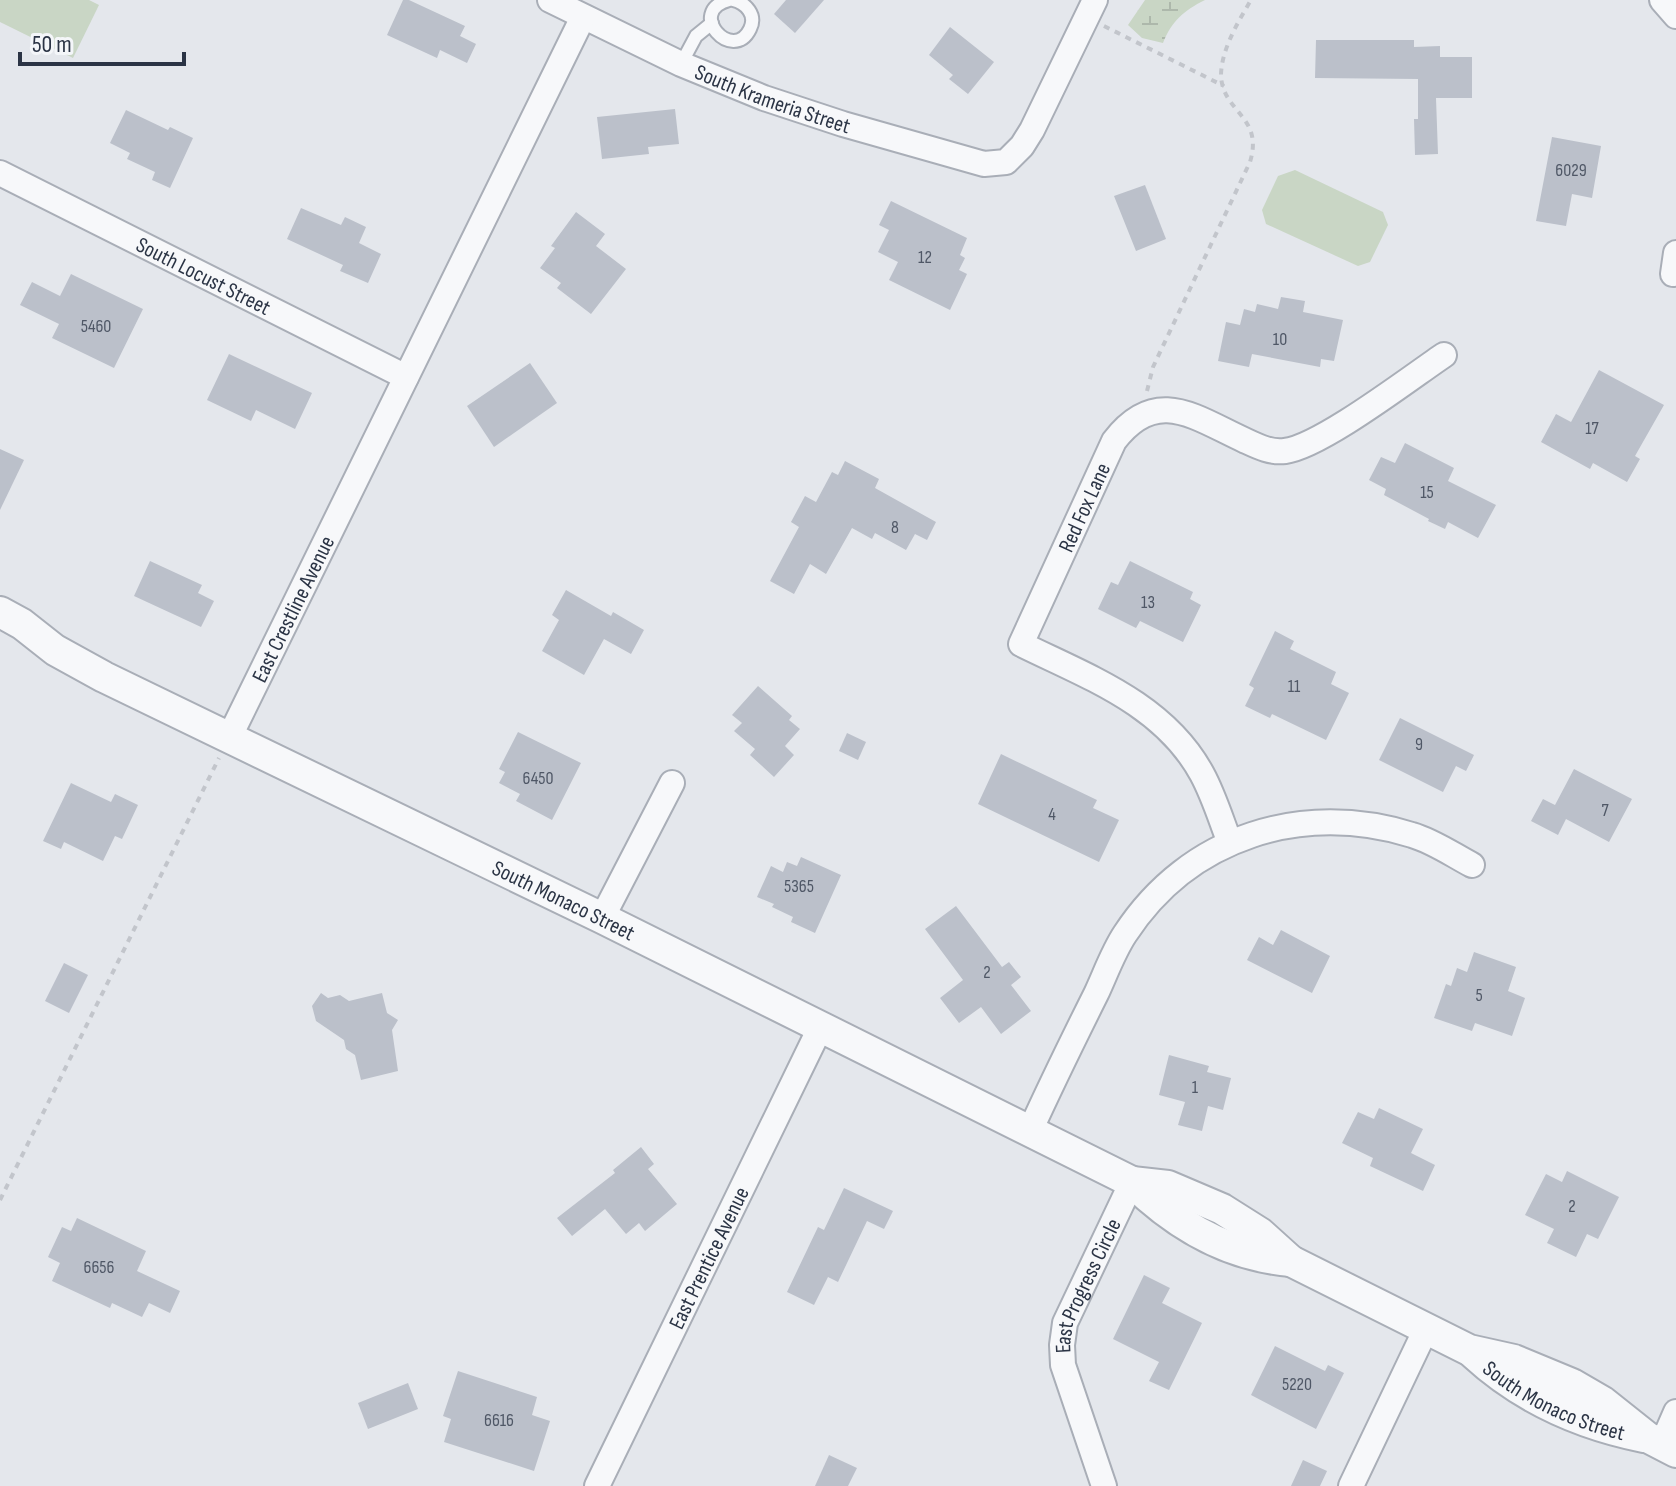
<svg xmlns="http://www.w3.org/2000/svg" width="1676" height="1486" font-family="'Sofia Sans Condensed',sans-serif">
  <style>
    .wetland { fill: url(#wetland-marsh) }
    .pitch { fill: #c9d6c5 }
    .building { fill: #bbc0ca }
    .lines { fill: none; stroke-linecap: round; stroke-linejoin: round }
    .service-casing { stroke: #a9aeb7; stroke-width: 16 }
    .minor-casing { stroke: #a9aeb7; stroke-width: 28 }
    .tertiary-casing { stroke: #a9aeb7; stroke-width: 34 }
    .path { stroke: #c2c5cb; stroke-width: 4; stroke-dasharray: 6 6; stroke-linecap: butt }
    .service { stroke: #f7f8fa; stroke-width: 12 }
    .minor { stroke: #f7f8fa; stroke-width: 24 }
    .tertiary { stroke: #f7f8fa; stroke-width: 30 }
    .labels { text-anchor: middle; stroke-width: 8; stroke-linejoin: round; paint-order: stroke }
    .number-label { font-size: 18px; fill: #4f5766 }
    .street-label { font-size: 22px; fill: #2b3445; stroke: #f4f6f9 }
  </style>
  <defs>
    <pattern id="wetland-marsh" width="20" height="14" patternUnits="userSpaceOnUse" patternTransform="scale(2)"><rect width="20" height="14" fill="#c9d6c5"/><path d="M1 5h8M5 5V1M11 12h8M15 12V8" fill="none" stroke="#adb8ab"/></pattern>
  </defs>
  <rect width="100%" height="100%" fill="#e4e7ec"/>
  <path class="wetland" d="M 1145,0 L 1205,0 C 1183,11 1172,21 1163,43 L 1142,38 L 1128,25 Z"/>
  <g class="pitch">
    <path d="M 0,0 L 89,0 L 99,5 L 73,58 L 0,22 Z"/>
    <path d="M 1295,170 L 1383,212 L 1388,225 L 1370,262 L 1358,266 L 1266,224 L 1262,210 L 1278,176 Z"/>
  </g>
  <g class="building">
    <path d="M 403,0 L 409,0 L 465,26 L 460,36 L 476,44 L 467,63 L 440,50 L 437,58 L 387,35 Z"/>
    <path d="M 786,0 L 824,0 L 795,33 L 774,14 Z"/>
    <path d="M 950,27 L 994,62 L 968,94 L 949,79 L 953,75 L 929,55 Z"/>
    <path d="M 1316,40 L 1414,40 L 1414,47 L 1440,46 L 1440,57 L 1472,57 L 1472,98 L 1436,98 L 1438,154 L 1415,155 L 1414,119 L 1418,119 L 1418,79 L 1315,78 Z"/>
    <path d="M 675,109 L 679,144 L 648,147 L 649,154 L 602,159 L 597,117 Z"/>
    <path d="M 126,110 L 168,130 L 170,127 L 193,138 L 170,188 L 152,180 L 155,172 L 127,159 L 130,153 L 110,143 Z"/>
    <path d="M 1552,137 L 1601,146 L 1592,198 L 1572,194 L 1566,226 L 1536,221 Z"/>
    <path d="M 1145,185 L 1166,239 L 1136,251 L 1114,196 Z"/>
    <path d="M 891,201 L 967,238 L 960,255 L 965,258 L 959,270 L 967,274 L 950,310 L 889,280 L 898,262 L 878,252 L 889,230 L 879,225 Z"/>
    <path d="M 301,208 L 341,225 L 345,217 L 366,227 L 359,243 L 381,254 L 368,283 L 340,271 L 343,265 L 287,239 Z"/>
    <path d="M 576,212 L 605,234 L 596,246 L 626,269 L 591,314 L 557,288 L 561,283 L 540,268 L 555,248 L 551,246 Z"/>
    <path d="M 71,274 L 143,309 L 114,368 L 52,338 L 59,324 L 20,305 L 32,282 L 60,296 Z"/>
    <path d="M 1281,297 L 1305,301 L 1303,312 L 1343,320 L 1334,361 L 1321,359 L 1320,367 L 1252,354 L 1249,367 L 1218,361 L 1226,322 L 1240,325 L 1244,309 L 1255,312 L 1257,304 L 1278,309 Z"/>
    <path d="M 229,354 L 312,393 L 295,429 L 256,410 L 251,421 L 207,400 Z"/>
    <path d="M 530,363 L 557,403 L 494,447 L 467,406 Z"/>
    <path d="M 1599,370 L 1664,405 L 1635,456 L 1640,459 L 1627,482 L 1593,463 L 1590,469 L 1541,442 L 1556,414 L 1571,422 Z"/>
    <path d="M 1405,443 L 1454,468 L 1448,481 L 1496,505 L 1478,538 L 1448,522 L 1445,529 L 1428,521 L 1429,519 L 1384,495 L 1386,489 L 1369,480 L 1381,457 L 1395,463 Z"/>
    <path d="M 0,449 L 24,460 L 0,510 Z"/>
    <path d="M 845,461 L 879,479 L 875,488 L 936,522 L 927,540 L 915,534 L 906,550 L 875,533 L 872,539 L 852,528 L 826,574 L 810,564 L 794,594 L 770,581 L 799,527 L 791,522 L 805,496 L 816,502 L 832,472 L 838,475 Z"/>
    <path d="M 150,561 L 202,585 L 198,593 L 214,601 L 201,627 L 134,596 Z"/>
    <path d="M 1130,561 L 1193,592 L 1190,599 L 1201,605 L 1183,642 L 1140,621 L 1136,628 L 1098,609 L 1111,582 L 1118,585 Z"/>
    <path d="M 566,590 L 611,616 L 613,612 L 644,630 L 631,654 L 604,639 L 584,675 L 542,651 L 559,620 L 552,615 Z"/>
    <path d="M 1275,631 L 1294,641 L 1290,649 L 1336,672 L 1331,684 L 1349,693 L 1326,740 L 1272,714 L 1270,718 L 1245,706 L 1254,688 L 1249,685 Z"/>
    <path d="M 758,686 L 792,716 L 789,720 L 800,729 L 785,746 L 794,755 L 774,777 L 750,755 L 755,749 L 734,731 L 742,723 L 732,715 Z"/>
    <path d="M 1400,718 L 1474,755 L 1466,771 L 1456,766 L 1443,792 L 1379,760 Z"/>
    <path d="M 518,732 L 581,763 L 552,820 L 516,801 L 520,794 L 499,783 L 505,772 L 499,769 Z"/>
    <path d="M 847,733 L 866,742 L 858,760 L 839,751 Z"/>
    <path d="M 1001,754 L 1097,800 L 1093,808 L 1119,820 L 1099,862 L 978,804 Z"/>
    <path d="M 1574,769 L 1632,799 L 1609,842 L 1566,819 L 1558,835 L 1531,821 L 1543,799 L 1555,805 Z"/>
    <path d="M 71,783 L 111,802 L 115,794 L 138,805 L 122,839 L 115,836 L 103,861 L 64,842 L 61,849 L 43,841 Z"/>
    <path d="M 801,857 L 841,875 L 815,933 L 791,922 L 793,917 L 772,907 L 774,904 L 757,897 L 771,866 L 783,872 L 787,862 L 797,866 Z"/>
    <path d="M 956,906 L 1002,967 L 1009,962 L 1021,977 L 1011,985 L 1031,1011 L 1001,1034 L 981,1007 L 959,1023 L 940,998 L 963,980 L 925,929 Z"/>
    <path d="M 1281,930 L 1330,956 L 1312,993 L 1247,960 L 1259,937 L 1273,945 Z"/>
    <path d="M 1474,952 L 1516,967 L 1508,991 L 1525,998 L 1512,1036 L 1475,1023 L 1472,1031 L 1434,1018 L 1446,984 L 1451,986 L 1457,968 L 1467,972 Z"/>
    <path d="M 64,963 L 88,975 L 69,1013 L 45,1001 Z"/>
    <path d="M 321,993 L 328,998 L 340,995 L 349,1001 L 382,993 L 387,1013 L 398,1020 L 392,1030 L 398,1071 L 361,1080 L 355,1055 L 346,1049 L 344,1040 L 316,1021 L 312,1006 Z"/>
    <path d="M 1169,1055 L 1209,1066 L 1207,1072 L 1231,1078 L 1223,1110 L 1208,1106 L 1202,1131 L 1178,1125 L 1185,1102 L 1159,1095 Z"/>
    <path d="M 1379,1108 L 1423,1129 L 1411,1153 L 1435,1165 L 1423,1191 L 1370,1166 L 1373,1158 L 1342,1143 L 1358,1112 L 1374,1119 Z"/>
    <path d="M 641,1147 L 654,1164 L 648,1169 L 677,1204 L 645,1231 L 639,1223 L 626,1234 L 605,1209 L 572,1236 L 557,1218 L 615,1173 L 613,1170 Z"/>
    <path d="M 1567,1171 L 1619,1197 L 1598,1239 L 1587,1234 L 1576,1257 L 1547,1243 L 1554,1229 L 1525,1215 L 1546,1174 L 1562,1182 Z"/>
    <path d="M 844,1188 L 893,1211 L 884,1229 L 867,1221 L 838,1282 L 828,1277 L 814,1305 L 787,1292 L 818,1227 L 824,1230 Z"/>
    <path d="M 77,1218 L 146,1251 L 137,1271 L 180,1291 L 170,1313 L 149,1303 L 142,1317 L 112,1303 L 110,1308 L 52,1281 L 60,1263 L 48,1257 L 62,1227 L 71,1231 Z"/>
    <path d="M 1144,1275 L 1170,1288 L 1162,1303 L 1202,1323 L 1169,1390 L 1149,1381 L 1159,1362 L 1113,1339 Z"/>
    <path d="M 1275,1346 L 1325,1371 L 1328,1365 L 1344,1373 L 1316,1429 L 1251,1395 Z"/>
    <path d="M 458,1371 L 537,1397 L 532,1415 L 550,1421 L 534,1471 L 444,1442 L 451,1419 L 443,1416 Z"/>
    <path d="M 408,1383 L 418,1409 L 368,1429 L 358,1403 Z"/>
    <path d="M 829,1455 L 857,1468 L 848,1486 L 815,1486 Z"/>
    <path d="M 1303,1460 L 1327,1471 L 1320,1486 L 1291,1486 Z"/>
  </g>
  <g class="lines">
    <defs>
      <g id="service">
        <path d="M 729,0 C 685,12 733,64 750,29 C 757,15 746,3 733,0"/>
        <path d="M 681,64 L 696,36 L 712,23"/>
      </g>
      <g id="minor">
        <path id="s1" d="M 550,0 L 681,64 L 764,98 L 843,124 L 984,164 L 1006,162 L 1022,146 L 1032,130 L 1095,0"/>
        <path d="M 1662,0 L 1676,16"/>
        <path id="s2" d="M 0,173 L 406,377"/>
        <path d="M 1673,274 L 1676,253"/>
        <path id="s3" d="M 229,738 L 583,17"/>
        <path id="s4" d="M 1230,843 C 1221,820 1214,796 1202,774 C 1164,704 1088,677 1021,644 L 1114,441 C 1156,386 1194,417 1244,440 C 1257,446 1270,453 1285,451 C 1320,447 1410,378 1444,355"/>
        <path d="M 602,918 L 672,783"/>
        <path d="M 1030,1131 C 1051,1085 1073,1040 1096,994 C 1105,975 1113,952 1125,934 C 1189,836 1303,801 1412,835 C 1433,841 1453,855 1472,865"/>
        <path d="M 1662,1444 L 1676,1412"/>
        <path id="s5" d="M 597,1486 L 820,1028"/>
        <path id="s6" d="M 1104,1486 L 1063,1365 L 1062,1345 L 1065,1323 L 1132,1182"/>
        <path d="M 1351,1486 L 1426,1329"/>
      </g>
      <g id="tertiary">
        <path id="s7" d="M 0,612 L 22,624 L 55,650 L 104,677 L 602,918 L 1132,1182 C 1176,1225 1228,1256 1291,1261"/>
        <path d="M 1132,1182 L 1168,1186 L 1222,1209 L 1260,1233 L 1291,1261 L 1469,1350 L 1514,1360 L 1572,1384 L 1603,1402 L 1647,1437 L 1676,1452"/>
        <path id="s8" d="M 1474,1354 C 1523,1399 1579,1424 1644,1437"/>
      </g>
    </defs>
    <use href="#service" class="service-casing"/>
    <use href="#minor" class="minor-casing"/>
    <use href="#tertiary" class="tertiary-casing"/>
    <g class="path">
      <path d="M 1104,26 L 1224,86"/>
      <path d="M 1147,391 L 1153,367 L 1250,162 C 1264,116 1223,113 1221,76 C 1221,50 1238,22 1251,0"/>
      <path d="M 0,1200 L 219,758"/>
    </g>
    <use href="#service" class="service"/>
    <use href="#minor" class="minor"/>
    <use href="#tertiary" class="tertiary"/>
  </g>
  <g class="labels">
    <g class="number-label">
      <text x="1571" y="176">6029</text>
      <text x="925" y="263">12</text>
      <text x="96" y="332">5460</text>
      <text x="1280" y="345">10</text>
      <text x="1592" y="434">17</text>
      <text x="1427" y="498">15</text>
      <text x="895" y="533">8</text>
      <text x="1148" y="608">13</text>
      <text x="1294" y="692">11</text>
      <text x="1419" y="750">9</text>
      <text x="538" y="784">6450</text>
      <text x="1605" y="816">7</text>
      <text x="1052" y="820">4</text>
      <text x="799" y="892">5365</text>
      <text x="987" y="978">2</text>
      <text x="1479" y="1001">5</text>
      <text x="1195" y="1093">1</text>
      <text x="1572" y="1212">2</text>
      <text x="99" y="1273">6656</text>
      <text x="1297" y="1390">5220</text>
      <text x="499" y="1426">6616</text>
    </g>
    <g class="street-label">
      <text dy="8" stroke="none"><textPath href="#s1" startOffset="244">South Krameria Street</textPath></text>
      <text dy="8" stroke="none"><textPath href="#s2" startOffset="228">South Locust Street</textPath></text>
      <text dy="8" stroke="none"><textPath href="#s4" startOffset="452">Red Fox Lane</textPath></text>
      <text dy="8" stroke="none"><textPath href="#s3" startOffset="144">East Crestline Avenue</textPath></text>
      <text dy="8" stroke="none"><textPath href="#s7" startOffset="634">South Monaco Street</textPath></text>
      <text dy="8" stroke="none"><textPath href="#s5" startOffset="254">East Prentice Avenue</textPath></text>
      <text dy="8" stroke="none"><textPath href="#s6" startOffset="212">East Progress Circle</textPath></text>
      <text dy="8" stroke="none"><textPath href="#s8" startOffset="94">South Monaco Street</textPath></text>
    </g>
  </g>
  <path d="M20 52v12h164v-12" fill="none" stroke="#2b3445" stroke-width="4"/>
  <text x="32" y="52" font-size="24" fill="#2b3445" stroke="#f4f6f9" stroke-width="6" paint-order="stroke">50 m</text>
</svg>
